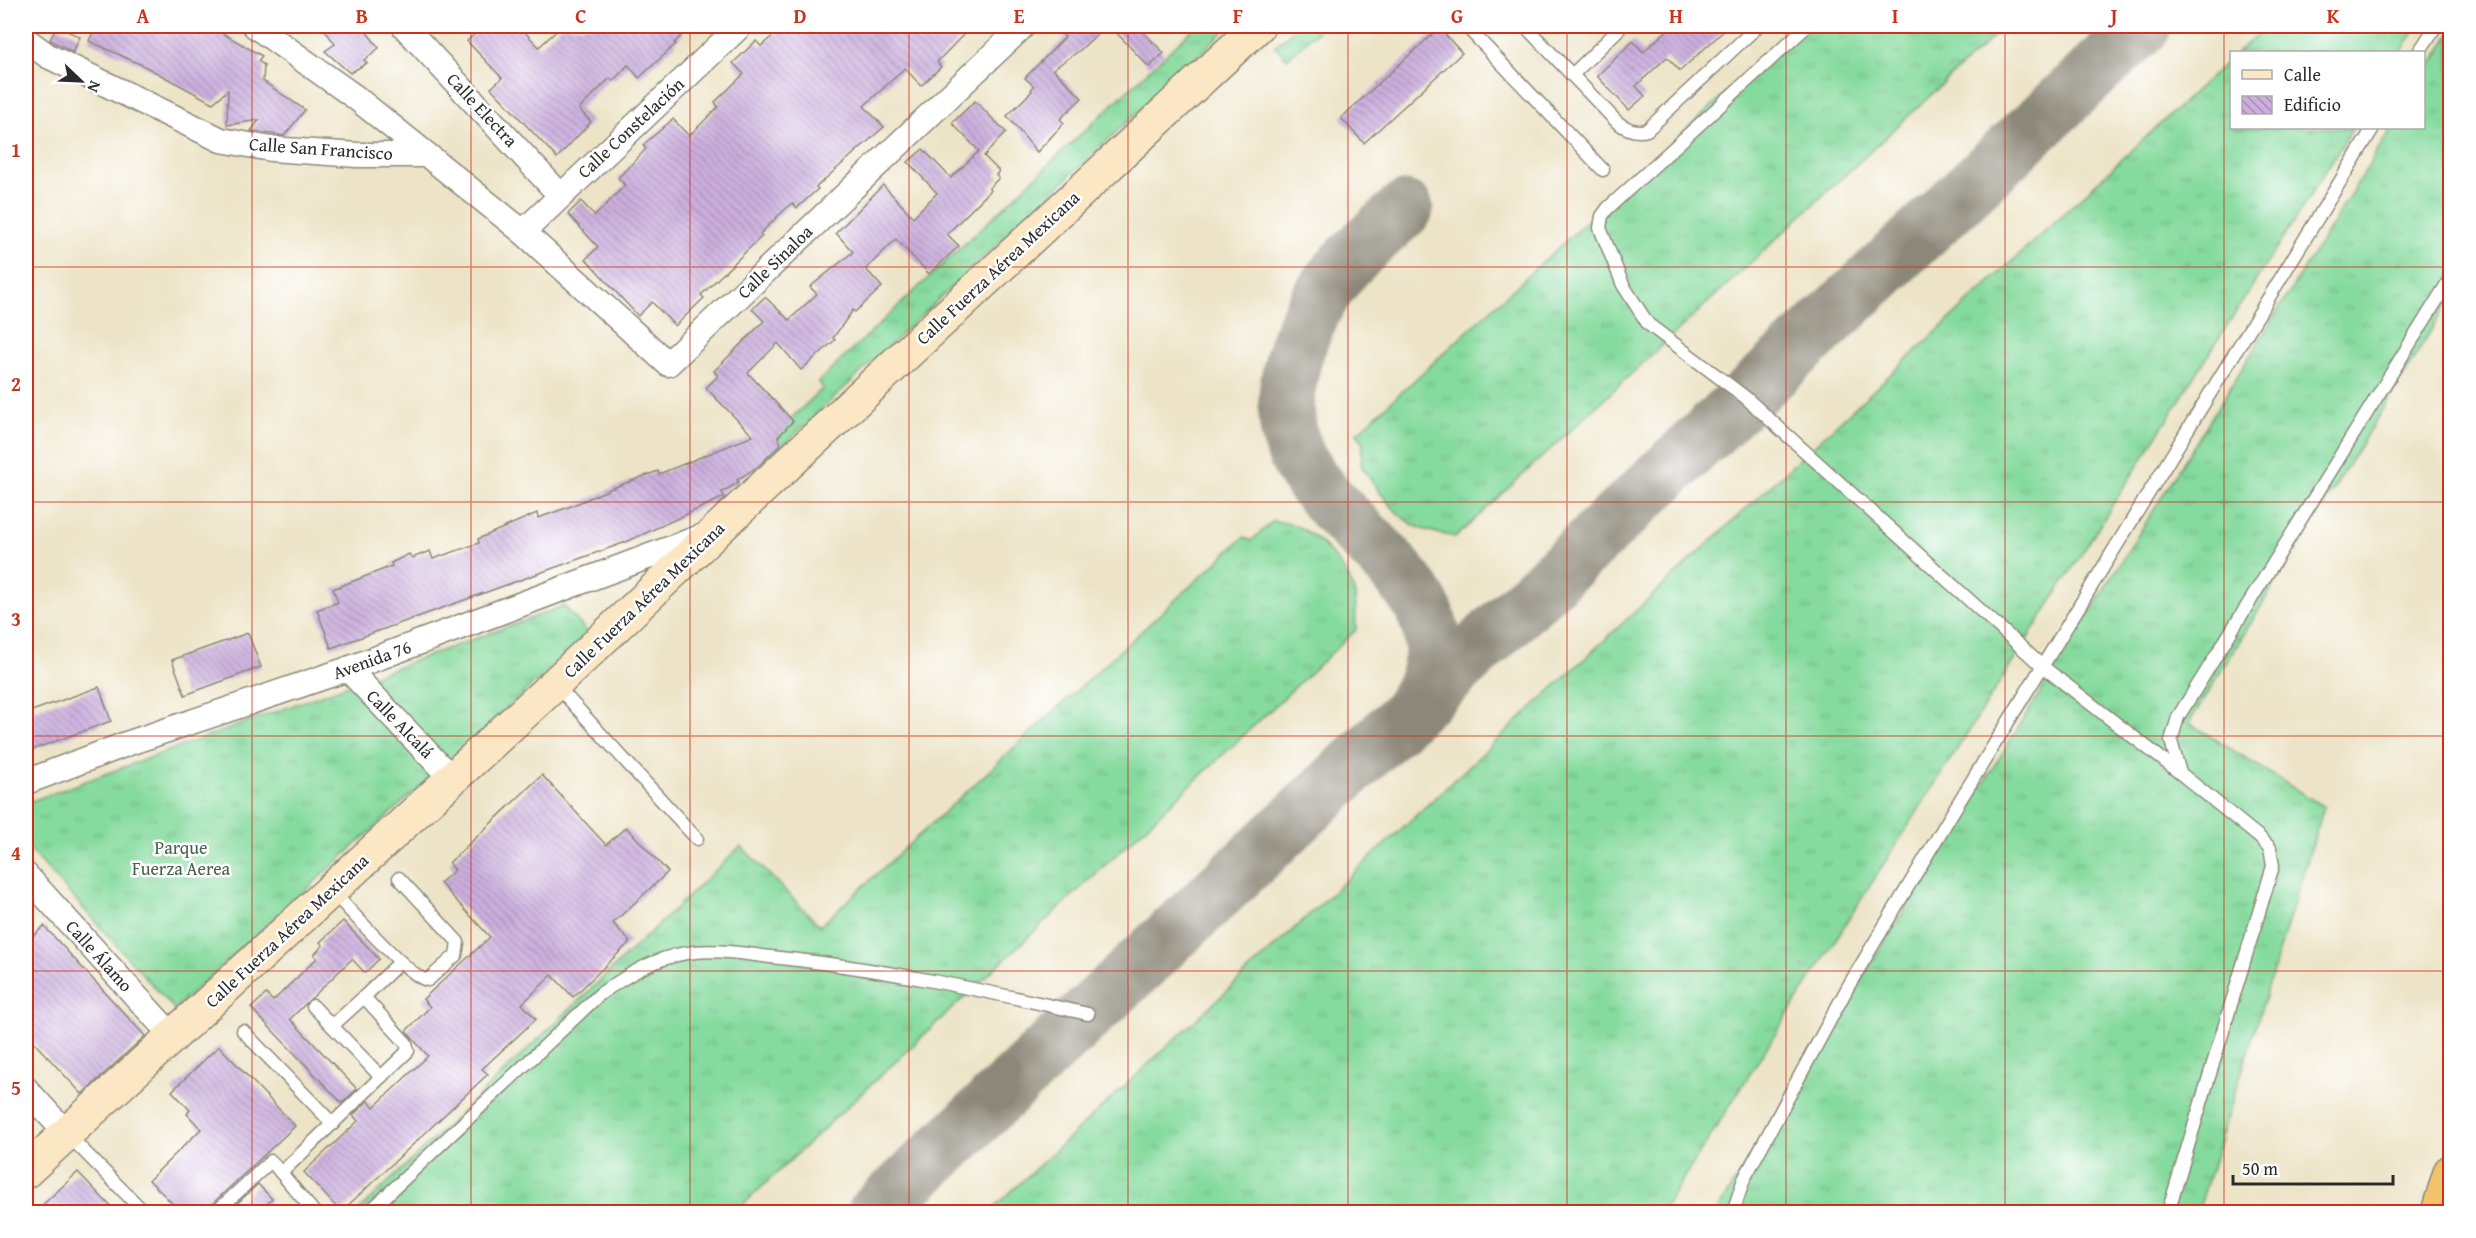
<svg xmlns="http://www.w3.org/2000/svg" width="2476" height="1238" font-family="'Gentium Book Plus',serif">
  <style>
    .grass { fill: url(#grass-tufts); stroke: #588264; stroke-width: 1.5 }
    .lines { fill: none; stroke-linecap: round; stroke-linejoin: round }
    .taxiway { stroke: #8c8879; stroke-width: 57 }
    .building { fill: url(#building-back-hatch) }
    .lane-casing { stroke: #8c8879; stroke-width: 15 }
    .street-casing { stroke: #8c8879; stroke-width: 27 }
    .secondary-casing { stroke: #8c8879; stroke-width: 36 }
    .highway-casing { stroke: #8c8879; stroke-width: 36 }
    .lane { stroke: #fff; stroke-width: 12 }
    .street { stroke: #fff; stroke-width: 24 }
    .secondary { stroke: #fbe7c3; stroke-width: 33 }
    .highway { stroke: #f4c26a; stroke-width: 33 }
    .grid { fill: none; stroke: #c8321e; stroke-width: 1.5; stroke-opacity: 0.55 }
    .labels { text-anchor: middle; stroke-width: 5; stroke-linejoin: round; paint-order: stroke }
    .street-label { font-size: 18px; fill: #2b2b2b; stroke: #fff }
    .park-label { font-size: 18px; fill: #46604d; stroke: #fff }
    .neatline { fill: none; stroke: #c8321e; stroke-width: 2 }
    .grid-label { font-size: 20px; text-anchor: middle; font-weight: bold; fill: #c8321e }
  </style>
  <defs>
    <pattern id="grass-tufts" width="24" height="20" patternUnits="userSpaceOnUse" patternTransform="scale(1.5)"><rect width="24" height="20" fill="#85da9d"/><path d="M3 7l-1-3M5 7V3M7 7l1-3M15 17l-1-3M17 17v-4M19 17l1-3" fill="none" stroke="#73bb87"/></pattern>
    <pattern id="building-back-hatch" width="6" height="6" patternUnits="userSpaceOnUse" patternTransform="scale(1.5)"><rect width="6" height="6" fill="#ccafde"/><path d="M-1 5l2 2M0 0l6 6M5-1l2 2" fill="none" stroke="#a68fb4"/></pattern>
  </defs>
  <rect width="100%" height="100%" fill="#fff"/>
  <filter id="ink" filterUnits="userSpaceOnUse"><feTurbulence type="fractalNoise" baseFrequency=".0167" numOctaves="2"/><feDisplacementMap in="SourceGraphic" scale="12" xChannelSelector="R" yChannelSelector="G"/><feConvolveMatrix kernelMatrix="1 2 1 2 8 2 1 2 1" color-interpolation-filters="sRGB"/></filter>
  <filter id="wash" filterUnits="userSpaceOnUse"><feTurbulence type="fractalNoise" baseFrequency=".008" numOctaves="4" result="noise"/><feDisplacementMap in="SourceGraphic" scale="24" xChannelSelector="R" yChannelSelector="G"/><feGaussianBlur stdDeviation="1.35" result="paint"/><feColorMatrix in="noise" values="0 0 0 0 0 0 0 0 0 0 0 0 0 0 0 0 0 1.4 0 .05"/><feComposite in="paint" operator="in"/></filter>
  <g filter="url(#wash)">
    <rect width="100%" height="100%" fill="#ede4c7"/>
    <g class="grass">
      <path d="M 1196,26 L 1229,26 L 771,457 L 761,447 L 823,388 L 818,382 Z"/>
      <path d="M 1298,26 L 1323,26 L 1287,59 L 1275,46 Z"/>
      <path d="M 1799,26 L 2005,26 L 1456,537 C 1441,534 1423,531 1410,523 C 1393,512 1372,482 1361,465 L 1363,442 L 1357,433 Z"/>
      <path d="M 2267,26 L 2418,26 L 2401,52 L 2237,52 Z"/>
      <path d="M 2450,34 L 2450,300 L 2189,723 L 2324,807 L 2198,1212 L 1716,1212 L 2392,128 L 2424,128 L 2424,77 Z"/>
      <path d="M 2231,58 L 2232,128 L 2353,128 L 1662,1212 L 989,1212 Z"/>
      <path d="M 1273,521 C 1281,522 1289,523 1296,526 C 1318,535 1349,569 1354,592 C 1357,604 1355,618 1356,630 L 735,1212 L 357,1212 L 741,846 L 820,926 L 1244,537 L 1251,541 Z"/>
      <path d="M 564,606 L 589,634 L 174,1009 L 26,845 L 26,803 Z"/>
    </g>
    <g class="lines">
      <g class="taxiway">
        <path d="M 1405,209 C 1383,230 1358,249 1339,272 C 1317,298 1302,329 1293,361 C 1284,395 1283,431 1300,462 C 1343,542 1489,602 1410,711"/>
        <path d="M 876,1212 L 2143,26"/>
      </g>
    </g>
    <g id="blocks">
      <g class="building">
        <path d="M 57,26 L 80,37 L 73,52 L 50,40 Z"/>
        <path d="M 96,26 L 210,26 L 262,56 L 258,61 L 264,65 L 263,81 L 305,110 L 284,136 L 251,131 L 259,120 L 227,125 L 228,90 L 213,103 L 146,67 L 89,41 Z"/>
        <path d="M 322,26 L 362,26 L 379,48 L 364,60 L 367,63 L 350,73 L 325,51 L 335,44 Z"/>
        <path d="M 484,26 L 519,26 L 539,47 L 562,26 L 674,26 L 683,34 L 674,43 L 676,44 L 639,78 L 628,65 L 613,81 L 610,78 L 579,109 L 591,122 L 557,158 L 491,88 L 502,78 L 467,41 Z"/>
        <path d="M 784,26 L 956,26 L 964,34 L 937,62 L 941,67 L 921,86 L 905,68 L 864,106 L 884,127 L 816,187 L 818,189 L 797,208 L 792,203 L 777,217 L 760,234 L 762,236 L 701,295 L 704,298 L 675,326 L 652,302 L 638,316 L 586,259 L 598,247 L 568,214 L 581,201 L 595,216 L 625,185 L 618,178 L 646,149 L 643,145 L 673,119 L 689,136 L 718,107 L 715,102 L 744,74 L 733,63 L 756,41 L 761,46 Z"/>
        <path d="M 1054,26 L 1106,26 L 1079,51 L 1053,69 L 1082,98 L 1060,119 L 1064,123 L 1037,152 L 1007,116 L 1032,91 L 1031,90 L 1034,86 L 1025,78 L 1065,37 Z"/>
        <path d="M 1110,26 L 1137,26 L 1164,53 L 1149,67 Z"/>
        <path d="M 1672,26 L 1729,26 L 1680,71 L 1667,57 L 1636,86 L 1645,96 L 1629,110 L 1597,76 L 1633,41 L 1643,52 Z"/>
        <path d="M 1439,28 L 1462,53 L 1364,143 L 1341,118 Z"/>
        <path d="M 975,101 L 1006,132 L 984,156 L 999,171 L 996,175 L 999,178 L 989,188 L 991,190 L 947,234 L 959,246 L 929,274 L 896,239 L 866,269 L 882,287 L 855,312 L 853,310 L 833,338 L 835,340 L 801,370 L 778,343 L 748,373 L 793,421 L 778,437 L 781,444 L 757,467 L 737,480 L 739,482 L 722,492 L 724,497 L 626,542 L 331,648 L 317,610 L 338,602 L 333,589 L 392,566 L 391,563 L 409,554 L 412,558 L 430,551 L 433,559 L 479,543 L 478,539 L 537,513 L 538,518 L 569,507 L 610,489 L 658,471 L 659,474 L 753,436 L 706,388 L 718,376 L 714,371 L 764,321 L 752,309 L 765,297 L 789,320 L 817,294 L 810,287 L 853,252 L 836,233 L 883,185 L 913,217 L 937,193 L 908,162 L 923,149 L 951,178 L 979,151 L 952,123 Z"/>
        <path d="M 248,633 L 261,667 L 185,695 L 172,660 Z"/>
        <path d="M 99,687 L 111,721 L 26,752 L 26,713 Z"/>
        <path d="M 542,775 L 606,845 L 626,827 L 668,872 L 613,923 L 630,942 L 573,997 L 552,975 L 522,1004 L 536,1019 L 482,1069 L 488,1074 L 341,1212 L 304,1172 L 358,1121 L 353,1115 L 368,1101 L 374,1107 L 428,1056 L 406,1031 L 430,1007 L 423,999 L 490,937 L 440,883 L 455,870 L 449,863 Z"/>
        <path d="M 343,921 L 379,959 L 365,973 L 352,959 L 290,1019 L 357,1089 L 342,1103 L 251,1008 L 266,994 L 273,1001 L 317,958 L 314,955 L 323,945 L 320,942 Z"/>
        <path d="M 44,926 L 145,1036 L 82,1094 L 26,1034 L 26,943 Z"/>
        <path d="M 219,1046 L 295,1126 L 210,1206 L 208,1212 L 181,1212 L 149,1180 L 201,1129 L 187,1114 L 190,1110 L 172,1091 Z"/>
        <path d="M 78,1172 L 116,1212 L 35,1212 Z"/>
        <path d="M 258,1184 L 272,1199 L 258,1212 L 228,1212 Z"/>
      </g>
    </g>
  </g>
  <g filter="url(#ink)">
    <use href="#blocks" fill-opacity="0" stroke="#8c8879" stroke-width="1.5"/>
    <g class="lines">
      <defs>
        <g id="lane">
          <path d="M 1466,26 L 1603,170"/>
          <path d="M 1525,26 L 1617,122 C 1626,129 1636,133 1647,130 L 1758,26"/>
          <path d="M 1807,26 L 1608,208 L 1602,216 L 1600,228 L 1623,285 L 1648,324 L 1745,397 L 2042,666 L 2180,773"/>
          <path d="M 2419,52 L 2436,26"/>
          <path d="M 1572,75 L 1620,28"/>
          <path d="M 556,685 L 697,839"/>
          <path d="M 332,891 C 346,906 413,981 428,980 L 456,955 L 458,942 L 399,878"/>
          <path d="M 364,997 L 400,962"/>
          <path d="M 313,1006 L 381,1077"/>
          <path d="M 243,1031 L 333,1124"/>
          <path d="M 67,1134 L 144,1212"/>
          <path d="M 281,1173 L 408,1051 L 406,1043 L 364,997 L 332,1026"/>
          <path d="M 216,1212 L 271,1161 L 314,1212"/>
          <path d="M 369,1212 L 600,994 C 628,975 652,959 686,953 C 717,948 749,955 780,958 C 885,969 986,991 1088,1014"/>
          <path d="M 1733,1212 L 1744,1179 L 1849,985 L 1954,810 L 2373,128"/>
          <path d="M 2168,1212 L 2273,866 L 2270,848 L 2259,837 L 2180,773 L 2171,741 L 2178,717 L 2450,279"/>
        </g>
        <g id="street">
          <path d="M 255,26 L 355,97 L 523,232 L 668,364 L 1023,26"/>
          <path d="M 404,26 L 560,195"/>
          <path d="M 26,40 L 48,56 L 221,140 L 271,149 L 357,155 L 426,155"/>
          <path d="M 523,232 L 740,26"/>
          <path d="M 348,669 L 452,779"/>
          <path d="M 26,782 L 129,743 L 348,669 L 706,535"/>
          <path d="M 26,875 L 173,1037"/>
          <path d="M 26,1089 L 66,1133"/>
        </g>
        <path id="secondary" d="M 26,1171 L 555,684 L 716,531 L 1258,26"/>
        <path id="highway" d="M 2438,1212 L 2450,1172"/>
      </defs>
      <use href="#lane" class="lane-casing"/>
      <use href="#street" class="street-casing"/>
      <use href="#secondary" class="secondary-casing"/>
      <use href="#highway" class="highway-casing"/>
      <use href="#lane" class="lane"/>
      <use href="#street" class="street"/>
      <use href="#secondary" class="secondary"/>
      <use href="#highway" class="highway"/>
    </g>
  </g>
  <path class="grid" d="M 252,26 L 252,1212M 471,26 L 471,1212M 690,26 L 690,1212M 909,26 L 909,1212M 1128,26 L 1128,1212M 1348,26 L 1348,1212M 1567,26 L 1567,1212M 1786,26 L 1786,1212M 2005,26 L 2005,1212M 2224,26 L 2224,1212M 26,267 L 2450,267M 26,502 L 2450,502M 26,736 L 2450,736M 26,971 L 2450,971"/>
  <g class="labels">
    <g class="street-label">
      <text transform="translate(482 110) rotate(47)" y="6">Calle Electra</text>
      <text transform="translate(631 128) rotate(-43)" y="6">Calle Constelación</text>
      <text transform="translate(321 149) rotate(4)" y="6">Calle San Francisco</text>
      <text transform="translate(775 262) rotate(-44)" y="6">Calle Sinaloa</text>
      <text transform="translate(998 268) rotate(-43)" y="6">Calle Fuerza Aérea Mexicana</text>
      <text transform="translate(644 600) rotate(-44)" y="6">Calle Fuerza Aérea Mexicana</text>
      <text transform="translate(372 660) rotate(-20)" y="6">Avenida 76</text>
      <text transform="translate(400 724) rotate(46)" y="6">Calle Alcalá</text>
      <text transform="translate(287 931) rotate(-43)" y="6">Calle Fuerza Aérea Mexicana</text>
      <text transform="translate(99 956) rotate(48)" y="6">Calle Álamo</text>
    </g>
    <g class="park-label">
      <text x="181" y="854">Parque<tspan x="181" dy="21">Fuerza Aerea</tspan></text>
    </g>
  </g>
  <rect width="2476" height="1238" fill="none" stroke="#fff" stroke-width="66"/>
  <rect x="2230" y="51" width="195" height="78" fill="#ffffff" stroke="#aaaaaa" stroke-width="1.5"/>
  <rect x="2242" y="70" width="30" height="9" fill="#fbe7c3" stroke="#aaaaaa" stroke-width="1.5"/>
  <text x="2284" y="81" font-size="18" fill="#2b2b2b">Calle</text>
  <rect x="2242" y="96" width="30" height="18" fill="url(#building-back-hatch)" stroke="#aaaaaa" stroke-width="1.5"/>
  <text x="2284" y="111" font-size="18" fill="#2b2b2b">Edificio</text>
  <g transform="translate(81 81) rotate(113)" stroke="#ffffff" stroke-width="4.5" paint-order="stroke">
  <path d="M0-4.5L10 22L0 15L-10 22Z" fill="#2b2b2b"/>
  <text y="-9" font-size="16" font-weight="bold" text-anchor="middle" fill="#2b2b2b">N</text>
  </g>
  <path d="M2233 1175v9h160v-9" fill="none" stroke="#2b2b2b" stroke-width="3"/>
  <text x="2242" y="1175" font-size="18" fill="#2b2b2b" stroke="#ffffff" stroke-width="4.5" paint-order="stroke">50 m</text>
  <rect x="33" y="33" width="2410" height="1172" class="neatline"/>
  <g class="grid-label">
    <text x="143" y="23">A</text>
    <text x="362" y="23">B</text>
    <text x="581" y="23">C</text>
    <text x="800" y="23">D</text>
    <text x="1019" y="23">E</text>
    <text x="1238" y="23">F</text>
    <text x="1457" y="23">G</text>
    <text x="1676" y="23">H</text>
    <text x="1895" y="23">I</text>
    <text x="2114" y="23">J</text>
    <text x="2333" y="23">K</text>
    <text x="16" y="157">1</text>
    <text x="16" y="391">2</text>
    <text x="16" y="626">3</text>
    <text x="16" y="860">4</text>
    <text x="16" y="1095">5</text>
  </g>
</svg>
